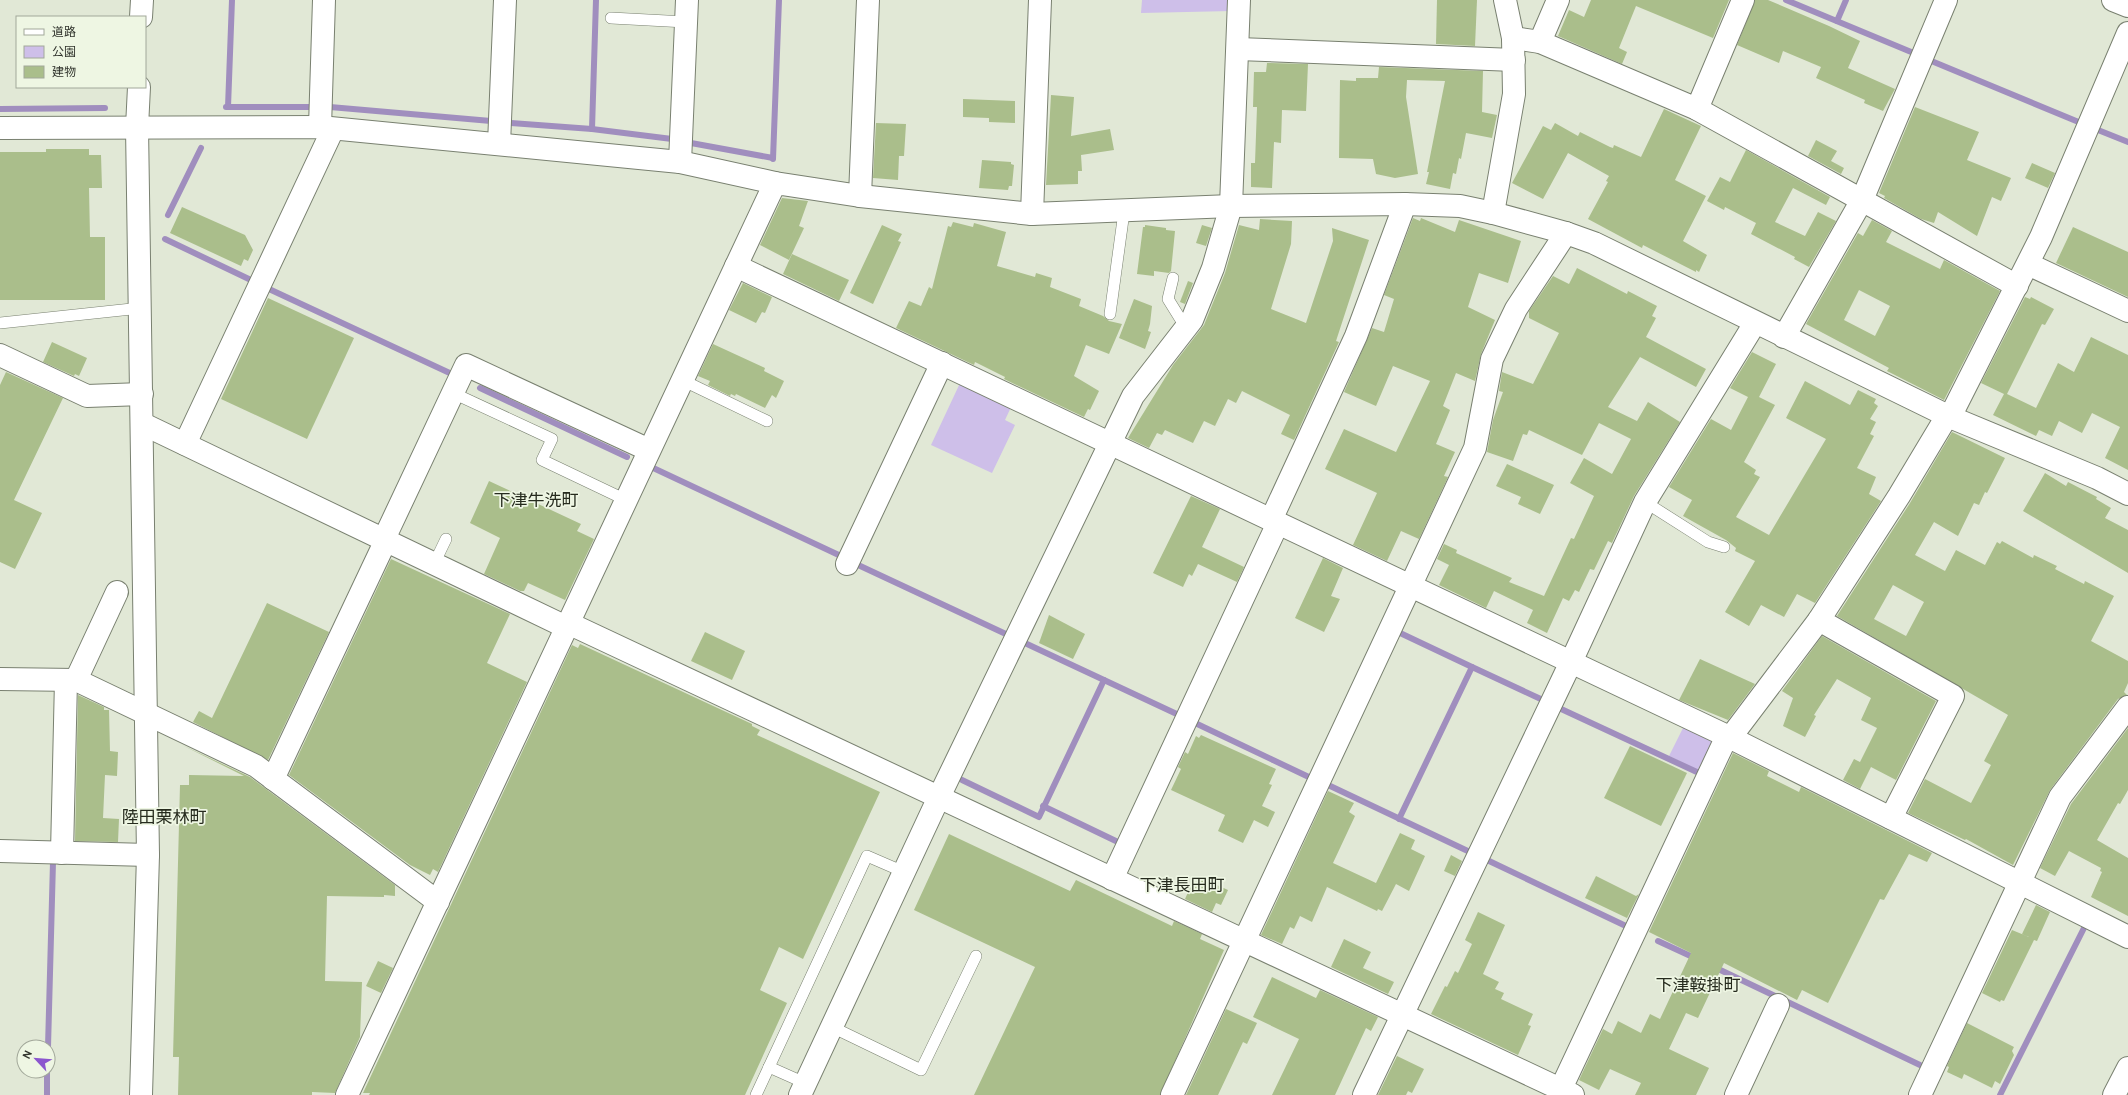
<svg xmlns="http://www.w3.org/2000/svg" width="2128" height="1095" font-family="Cabin,'Noto Sans JP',sans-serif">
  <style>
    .green { fill: #cebfe9 }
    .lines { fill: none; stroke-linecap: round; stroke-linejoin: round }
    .stream { stroke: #a08ebe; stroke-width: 6 }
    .building { fill: #aabe8b; fill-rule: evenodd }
    .service-casing { stroke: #798070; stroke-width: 12 }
    .minor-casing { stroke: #798070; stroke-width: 24 }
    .tertiary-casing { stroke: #798070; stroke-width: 24 }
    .service { stroke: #fff; stroke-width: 11 }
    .minor { stroke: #fff; stroke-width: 22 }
    .tertiary { stroke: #fff; stroke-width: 22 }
    .labels { text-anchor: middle; stroke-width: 3.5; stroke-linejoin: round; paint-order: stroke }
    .quarter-label { font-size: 17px; fill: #262b1e; stroke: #eef6e3 }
  </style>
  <rect width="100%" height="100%" fill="#e1e8d6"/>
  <g class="green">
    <path d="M 1142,0 L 1232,0 L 1232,11 L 1141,13 Z"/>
    <path d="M 961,381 L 1012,405 L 1005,420 L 1015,425 L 992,473 L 931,445 Z"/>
    <path d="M 1686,722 L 1713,735 L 1716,745 L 1702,772 L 1669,756 Z"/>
  </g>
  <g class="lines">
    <g class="stream">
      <path d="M 1786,0 L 1916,54"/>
      <path d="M 1837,21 L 1846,0"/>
      <path d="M 1929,60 L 2081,123"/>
      <path d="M 226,107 L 310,107"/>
      <path d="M 228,107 L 232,0"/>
      <path d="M 330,107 L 491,121"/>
      <path d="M 0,109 L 105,108"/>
      <path d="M 511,123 L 592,129 L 672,139"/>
      <path d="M 592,129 L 596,0"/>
      <path d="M 2098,130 L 2128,142"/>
      <path d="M 691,143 L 773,158"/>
      <path d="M 773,159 L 779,0"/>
      <path d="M 168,215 L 201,148"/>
      <path d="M 165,239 L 253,281"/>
      <path d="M 269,289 L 454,375"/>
      <path d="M 480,388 L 627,457"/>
      <path d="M 649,466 L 843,557"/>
      <path d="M 856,564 L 1008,635"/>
      <path d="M 1398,632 L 1472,667 L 1399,819"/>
      <path d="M 1027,644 L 1181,716"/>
      <path d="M 1472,667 L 1545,701"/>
      <path d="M 1559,708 L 1699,773"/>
      <path d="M 1193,722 L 1313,779"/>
      <path d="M 962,780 L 1039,817 L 1104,680"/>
      <path d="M 1326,784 L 1472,853"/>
      <path d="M 1043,806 L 1120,843"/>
      <path d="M 1487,860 L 1628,927"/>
      <path d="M 1658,941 L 1697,959"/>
      <path d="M 1714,967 L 1920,1065"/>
      <path d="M 48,1047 L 53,862"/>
      <path d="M 47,1095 L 47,1071"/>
      <path d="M 2000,1095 L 2086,924"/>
    </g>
  </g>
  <g class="building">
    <path d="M 1437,0 L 1477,0 L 1475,46 L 1436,44 Z"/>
    <path d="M 1591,0 L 1729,0 L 1713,38 L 1636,6 L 1619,48 L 1627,52 L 1622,64 L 1558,36 L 1569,10 L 1584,17 Z"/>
    <path d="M 1755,0 L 1768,0 L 1829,26 L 1860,41 L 1848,68 L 1895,89 L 1883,111 L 1864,103 L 1865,100 L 1816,78 L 1821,67 L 1783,51 L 1779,63 L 1737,45 Z"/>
    <path d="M 1267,63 L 1308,64 L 1306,111 L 1282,110 L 1281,143 L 1274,142 L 1272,188 L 1251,187 L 1251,163 L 1255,163 L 1257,107 L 1253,107 L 1254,72 L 1266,72 Z"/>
    <path d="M 1379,67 L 1483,71 L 1482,112 L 1497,115 L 1492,138 L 1466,133 L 1461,159 L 1459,158 L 1456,174 L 1453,173 L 1450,189 L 1426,184 L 1429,172 L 1427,172 L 1445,81 L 1407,80 L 1406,97 L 1418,174 L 1395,178 L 1376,174 L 1373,159 L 1339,158 L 1340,80 L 1356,81 L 1356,78 L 1378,78 Z"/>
    <path d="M 1051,95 L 1074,97 L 1071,136 L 1110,129 L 1114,150 L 1081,155 L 1082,171 L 1078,171 L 1078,184 L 1046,185 Z"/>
    <path d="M 963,99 L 1015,101 L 1015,123 L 989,122 L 989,118 L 963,117 Z"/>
    <path d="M 1915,107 L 1979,132 L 1967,160 L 2011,178 L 2001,201 L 1992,197 L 1977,236 L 1938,212 L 1934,223 L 1921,219 L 1884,198 L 1885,196 L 1879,193 Z"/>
    <path d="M 1664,109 L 1701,126 L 1675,180 L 1706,196 L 1683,241 L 1707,255 L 1699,272 L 1696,270 L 1696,272 L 1643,245 L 1642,248 L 1588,219 L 1608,182 L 1606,181 L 1609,176 L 1568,153 L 1543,199 L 1512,183 L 1543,126 L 1551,130 L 1555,123 L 1578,136 L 1580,132 L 1610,147 L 1613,148 L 1614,145 L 1641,157 Z"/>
    <path d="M 876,123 L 906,124 L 904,156 L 899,156 L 898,180 L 873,178 Z"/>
    <path d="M 1816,140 L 1837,151 L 1831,161 L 1844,168 L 1841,174 L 1808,156 Z"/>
    <path d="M 46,149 L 89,149 L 89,155 L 101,155 L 102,188 L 89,188 L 90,237 L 105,237 L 105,300 L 0,300 L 0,152 L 46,152 Z"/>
    <path d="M 1746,150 L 1830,197 L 1826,205 L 1793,188 L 1775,222 L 1805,236 L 1818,212 L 1836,221 L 1809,267 L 1794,259 L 1795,257 L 1751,234 L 1756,223 L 1725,207 L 1724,210 L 1707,201 L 1720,177 L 1730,182 Z"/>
    <path d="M 982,160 L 1011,162 L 1011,164 L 1014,165 L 1012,186 L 1009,186 L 1008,190 L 979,188 Z"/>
    <path d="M 2032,163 L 2055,173 L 2048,188 L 2025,178 Z"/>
    <path d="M 782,198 L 808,201 L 799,226 L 804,228 L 789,260 L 760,245 Z"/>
    <path d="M 182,207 L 245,235 L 253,250 L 248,261 L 244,259 L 241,266 L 170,233 Z"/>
    <path d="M 1413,218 L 1420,221 L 1421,218 L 1455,232 L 1459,220 L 1521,241 L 1508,283 L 1479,273 L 1468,307 L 1495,320 L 1481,354 L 1475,381 L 1456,373 L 1443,406 L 1450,410 L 1436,444 L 1455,452 L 1444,476 L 1448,477 L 1419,539 L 1401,531 L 1387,561 L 1353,545 L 1377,493 L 1325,469 L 1344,429 L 1396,452 L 1430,381 L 1393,366 L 1376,406 L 1344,392 L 1372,328 L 1384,332 L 1394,299 L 1384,295 Z"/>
    <path d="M 1260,219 L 1292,221 L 1291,244 L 1271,309 L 1306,323 L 1333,241 L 1332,228 L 1369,240 L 1336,341 L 1339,342 L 1294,440 L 1281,434 L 1290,415 L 1242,391 L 1236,403 L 1228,399 L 1215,426 L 1204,421 L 1193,443 L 1165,430 L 1162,435 L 1157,433 L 1149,448 L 1128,438 L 1173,365 L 1204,325 L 1225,273 L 1239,225 L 1259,230 Z"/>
    <path d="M 1872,220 L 1892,231 L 1886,242 L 1940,269 L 1944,260 L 2000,291 L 1944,400 L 1887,371 L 1889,368 L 1806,324 L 1858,233 L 1863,236 ZM 1859,290 L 1890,306 L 1875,336 L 1844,320 Z"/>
    <path d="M 953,222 L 973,227 L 974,223 L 1006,232 L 997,266 L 1035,277 L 1036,273 L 1052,278 L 1050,287 L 1081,299 L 1079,306 L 1103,316 L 1109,321 L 1122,324 L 1109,354 L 1086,345 L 1074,376 L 1099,391 L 1090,410 L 1088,409 L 1084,417 L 1004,379 L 1005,377 L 975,362 L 974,365 L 896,328 L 909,301 L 921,306 L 929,287 L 932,289 L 948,226 L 951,227 Z"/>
    <path d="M 882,225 L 902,234 L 898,241 L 901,242 L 873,304 L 850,293 Z"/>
    <path d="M 1145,225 L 1166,228 L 1166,230 L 1175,231 L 1171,271 L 1169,273 L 1154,271 L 1154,276 L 1137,274 L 1143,227 L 1145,227 Z"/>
    <path d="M 1202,225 L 1212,228 L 1206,246 L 1196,243 Z"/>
    <path d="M 2073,227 L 2128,252 L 2128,297 L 2056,263 Z"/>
    <path d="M 792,254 L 849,280 L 839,301 L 783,274 Z"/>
    <path d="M 1577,268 L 1627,294 L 1628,291 L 1657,306 L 1652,316 L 1656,318 L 1646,337 L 1706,369 L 1696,387 L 1640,357 L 1608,407 L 1637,421 L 1648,402 L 1680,422 L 1634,496 L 1612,543 L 1608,541 L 1594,570 L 1590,569 L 1579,592 L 1575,590 L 1569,601 L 1563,598 L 1547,633 L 1527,623 L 1533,610 L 1494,591 L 1486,608 L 1439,585 L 1449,565 L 1437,559 L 1444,544 L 1457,550 L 1456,553 L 1512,578 L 1509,582 L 1544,596 L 1571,538 L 1574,539 L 1594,496 L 1570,483 L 1584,458 L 1612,474 L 1631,439 L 1599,423 L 1582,455 L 1529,430 L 1527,435 L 1523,434 L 1513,461 L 1487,452 L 1493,420 L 1503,392 L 1499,391 L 1502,372 L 1533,384 L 1559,333 L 1529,318 L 1529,311 L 1553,276 L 1569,284 Z"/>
    <path d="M 1188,281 L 1193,283 L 1185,304 L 1180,302 Z"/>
    <path d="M 743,283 L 772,297 L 765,313 L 762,312 L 756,323 L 729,310 Z"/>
    <path d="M 2025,297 L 2030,299 L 2031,297 L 2054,309 L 2045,325 L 2042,324 L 2007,394 L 2036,408 L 2058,363 L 2074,372 L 2091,337 L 2128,355 L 2128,470 L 2105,458 L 2120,427 L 2092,413 L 2082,433 L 2059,421 L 2052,436 L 2039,430 L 2036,436 L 1993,415 L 2004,394 L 1981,383 Z"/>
    <path d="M 268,298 L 354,338 L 307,439 L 221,399 Z"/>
    <path d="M 1134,299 L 1152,306 L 1150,324 L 1148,331 L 1151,332 L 1145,349 L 1119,338 Z"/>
    <path d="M 52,342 L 87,358 L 79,376 L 75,374 L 74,376 L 43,362 Z"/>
    <path d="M 713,344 L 765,368 L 764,371 L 784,381 L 776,398 L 772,395 L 765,408 L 736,394 L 735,396 L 731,394 L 730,396 L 708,385 L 710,381 L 698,376 Z"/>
    <path d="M 1752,352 L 1776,364 L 1759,397 L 1775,405 L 1744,462 L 1756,470 L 1754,474 L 1760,477 L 1736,517 L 1769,535 L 1826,439 L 1786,418 L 1805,381 L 1850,405 L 1858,390 L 1876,399 L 1874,403 L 1878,406 L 1870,419 L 1876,422 L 1870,434 L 1874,436 L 1857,468 L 1876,477 L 1869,494 L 1881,501 L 1815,603 L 1797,594 L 1784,617 L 1761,605 L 1749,626 L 1725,612 L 1755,561 L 1735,551 L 1736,548 L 1726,540 L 1683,516 L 1692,500 L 1669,487 L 1711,419 L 1731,430 L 1748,397 L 1730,388 Z"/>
    <path d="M 6,372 L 63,398 L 14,500 L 42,513 L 15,569 L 0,562 L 0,385 Z"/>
    <path d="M 1952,432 L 2005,458 L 1987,493 L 1985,492 L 1979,505 L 1974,503 L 1958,536 L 1934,522 L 1915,555 L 1945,571 L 1956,550 L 1985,565 L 1997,542 L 2000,544 L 2002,541 L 2033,558 L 2034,555 L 2057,566 L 2055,569 L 2084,584 L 2085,581 L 2114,596 L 2091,641 L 2128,661 L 2128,683 L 2124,692 L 2127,695 L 2118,699 L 2050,790 L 2013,865 L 1966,839 L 1965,840 L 1908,813 L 1925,779 L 1971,803 L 1991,765 L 1984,761 L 2008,715 L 1837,616 L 1910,503 ZM 1893,585 L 1924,602 L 1906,636 L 1874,619 Z"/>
    <path d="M 1507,464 L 1554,485 L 1540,514 L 1518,504 L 1521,497 L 1496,486 Z"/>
    <path d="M 2045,473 L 2066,486 L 2068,482 L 2097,497 L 2096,499 L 2111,508 L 2105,518 L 2128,530 L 2128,573 L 2023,511 Z"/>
    <path d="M 489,481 L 581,524 L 577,531 L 594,539 L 565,600 L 528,583 L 524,591 L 520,591 L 484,574 L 500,538 L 470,523 Z"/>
    <path d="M 1191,496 L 1220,509 L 1202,547 L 1244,567 L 1237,582 L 1198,564 L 1192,576 L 1189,574 L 1183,587 L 1153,573 Z"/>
    <path d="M 1323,558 L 1343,568 L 1331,596 L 1340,599 L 1324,632 L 1295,618 Z"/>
    <path d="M 391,559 L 510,614 L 487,663 L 527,682 L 438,872 L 433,869 L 430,875 L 410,865 L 289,775 Z"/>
    <path d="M 267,603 L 329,632 L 268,760 L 193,722 L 199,711 L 212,718 Z"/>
    <path d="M 1049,615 L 1085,634 L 1073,659 L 1039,643 Z"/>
    <path d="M 705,632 L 745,651 L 732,680 L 691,661 Z"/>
    <path d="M 1822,636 L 1936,701 L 1896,780 L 1871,767 L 1860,789 L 1843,780 L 1854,759 L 1860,762 L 1877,728 L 1861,720 L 1871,698 L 1837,679 L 1814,715 L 1816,716 L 1805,737 L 1783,726 L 1793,698 L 1782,691 Z"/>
    <path d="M 580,644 L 752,724 L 752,726 L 760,730 L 757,735 L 880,792 L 803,959 L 779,947 L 760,990 L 787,1003 L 745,1095 L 369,1095 L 370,1093 L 363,1093 L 572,645 L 578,648 Z"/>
    <path d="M 1700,659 L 1755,684 L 1728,720 L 1679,700 Z"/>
    <path d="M 78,695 L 104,707 L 104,710 L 109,710 L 110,751 L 118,752 L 117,776 L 105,775 L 103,818 L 119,819 L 118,842 L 75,841 Z"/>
    <path d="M 2128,728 L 2128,790 L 2120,804 L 2118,803 L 2097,840 L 2128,858 L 2128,916 L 2091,897 L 2102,872 L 2100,871 L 2101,868 L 2069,851 L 2055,876 L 2040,868 L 2071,804 Z"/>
    <path d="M 1201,735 L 1276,769 L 1269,784 L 1272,785 L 1262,806 L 1275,812 L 1268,827 L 1254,820 L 1243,843 L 1218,831 L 1225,815 L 1171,790 L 1181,769 L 1178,767 L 1185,752 L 1188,754 L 1196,736 L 1199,738 Z"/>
    <path d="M 182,745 L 250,777 L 395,885 L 395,896 L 384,895 L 384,897 L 327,896 L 325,981 L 362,982 L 360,1037 L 335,1093 L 312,1092 L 312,1095 L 178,1095 L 179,1057 L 173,1057 L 180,785 L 189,785 L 189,775 L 244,776 Z"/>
    <path d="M 1630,746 L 1687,773 L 1661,826 L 1604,798 Z"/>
    <path d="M 1733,753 L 1769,771 L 1767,776 L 1799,792 L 1801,787 L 1932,853 L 1927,862 L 1909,854 L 1884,900 L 1880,899 L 1828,1003 L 1802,990 L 1797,1000 L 1724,963 L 1698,1018 L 1686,1013 L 1669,1049 L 1709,1068 L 1696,1095 L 1635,1095 L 1641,1083 L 1610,1069 L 1599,1090 L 1579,1080 L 1603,1029 L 1612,1034 L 1618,1021 L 1641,1033 L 1650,1014 L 1660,1019 L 1691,953 L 1649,932 Z"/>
    <path d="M 1328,791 L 1354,803 L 1349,812 L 1355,816 L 1333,863 L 1376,883 L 1400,833 L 1415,840 L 1411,849 L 1425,856 L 1409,891 L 1396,884 L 1382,911 L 1378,909 L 1377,911 L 1327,887 L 1312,922 L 1300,916 L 1294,929 L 1290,927 L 1282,944 L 1261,935 Z"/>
    <path d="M 949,834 L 1070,891 L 1076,880 L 1172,926 L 1174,921 L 1202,934 L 1200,939 L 1224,950 L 1160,1095 L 974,1095 L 1035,967 L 914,910 Z"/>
    <path d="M 1451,855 L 1462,861 L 1455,876 L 1444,871 Z"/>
    <path d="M 1596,876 L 1636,896 L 1639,894 L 1627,918 L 1585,898 Z"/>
    <path d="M 1199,877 L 1228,890 L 1221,905 L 1216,903 L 1212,912 L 1185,899 L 1193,881 L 1196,883 Z"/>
    <path d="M 2036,905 L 2050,912 L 2037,941 L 2034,940 L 2004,1001 L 2001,1000 L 2000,1002 L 1982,993 L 2012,930 L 2029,937 L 2022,934 Z"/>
    <path d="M 1478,912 L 1505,925 L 1483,974 L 1499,982 L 1495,989 L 1504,993 L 1501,999 L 1533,1014 L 1528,1025 L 1531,1026 L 1518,1055 L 1431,1014 L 1445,986 L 1447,987 L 1455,971 L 1458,973 L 1472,944 L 1465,940 Z"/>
    <path d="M 1344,939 L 1371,952 L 1363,968 L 1394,982 L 1388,994 L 1331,967 Z"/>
    <path d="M 378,961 L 393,968 L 381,993 L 366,986 Z"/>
    <path d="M 1272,977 L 1316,998 L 1320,990 L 1378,1017 L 1371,1031 L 1366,1028 L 1335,1095 L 1272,1095 L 1299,1039 L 1253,1017 Z"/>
    <path d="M 1226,1009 L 1257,1023 L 1247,1044 L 1243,1042 L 1218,1095 L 1186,1095 Z"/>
    <path d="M 1967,1023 L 2014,1047 L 2012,1051 L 2014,1055 L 2000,1084 L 1995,1081 L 1992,1088 L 1964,1074 L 1962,1079 L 1947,1072 L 1949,1067 L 1947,1066 Z"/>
    <path d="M 1397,1056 L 1424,1069 L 1412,1093 L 1408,1091 L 1406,1095 L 1378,1095 Z"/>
  </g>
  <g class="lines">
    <defs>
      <g id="service">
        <path d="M 611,18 L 686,22"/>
        <path d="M 1173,278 L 1168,299 L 1186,328"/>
        <path d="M 1110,314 L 1124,212"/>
        <path d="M 0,323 L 141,308"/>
        <path d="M 682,380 L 767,421"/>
        <path d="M 453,393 L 552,439 L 542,460 L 626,500"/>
        <path d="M 1645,502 L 1708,542 L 1724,547"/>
        <path d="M 434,564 L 446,539"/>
        <path d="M 832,1027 L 921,1070 L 976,956"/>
        <path d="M 769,1067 L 805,1083"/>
        <path d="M 756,1095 L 867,856 L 904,872"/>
      </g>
      <g id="minor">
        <path d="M 2113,0 L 2128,6"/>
        <path d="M 1513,38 L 1540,42 L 1697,109 L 1743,0"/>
        <path d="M 1540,42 L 1558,0"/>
        <path d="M 1238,49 L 1514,60"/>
        <path d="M 1697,109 L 2017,286"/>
        <path d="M 320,127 L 324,0"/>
        <path d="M 499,144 L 505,0"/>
        <path d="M 680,162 L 687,0"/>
        <path d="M 860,196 L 868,0"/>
        <path d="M 1493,213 L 1514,94 L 1513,38 L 1505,0"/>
        <path d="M 1032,214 L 1040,0"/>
        <path d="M 2028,264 L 2128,311"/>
        <path d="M 736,266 L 1727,736 L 2128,937"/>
        <path d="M 1784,337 L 1862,200 L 1946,0"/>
        <path d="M 0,355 L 87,396 L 142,394"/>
        <path d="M 1950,417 L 2041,237 L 2128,33"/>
        <path d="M 143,424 L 566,627"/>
        <path d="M 185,444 L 333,129"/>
        <path d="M 1271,520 L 1356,336 L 1405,204"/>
        <path d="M 384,539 L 466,365 L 649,450"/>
        <path d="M 847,564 L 942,363"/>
        <path d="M 1819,620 L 1953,696 L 1891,818"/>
        <path d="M 568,623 L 1573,1095"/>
        <path d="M 0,679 L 76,680 L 256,766 L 438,902"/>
        <path d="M 76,680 L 117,592"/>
        <path d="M 1730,738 L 1819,620 L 1899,496 L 1947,416"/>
        <path d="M 273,779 L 386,540"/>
        <path d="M 0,851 L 148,855"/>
        <path d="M 62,853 L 66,680"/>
        <path d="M 1112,879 L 1278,523"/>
        <path d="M 347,1095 L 775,183 L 860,196 L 1032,214 L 1231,206 L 1405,204 L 1460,206 L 1493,213 L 1566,233 L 1594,243 L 1950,417 L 2097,478 L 2128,494"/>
        <path d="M 800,1095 L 939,797 L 1133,396 L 1192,320 L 1213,268 L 1231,206 L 1239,0"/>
        <path d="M 1172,1095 L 1475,448 L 1492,359 L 1516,309 L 1566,233"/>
        <path d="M 1364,1095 L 1571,662 L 1645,502 L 1755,323"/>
        <path d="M 1558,1095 L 1727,736"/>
        <path d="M 1736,1095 L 1778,1005"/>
        <path d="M 1920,1095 L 2060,797 L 2128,707"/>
        <path d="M 2114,1095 L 2128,1068"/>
      </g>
      <g id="tertiary">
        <path d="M 141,17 L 142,0"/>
        <path d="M 139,87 L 137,127 L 148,855 L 141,1095"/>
        <path d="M 0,128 L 320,127 L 680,162 L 775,183"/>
      </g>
    </defs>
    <use href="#service" class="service-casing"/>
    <use href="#minor" class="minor-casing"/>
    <use href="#tertiary" class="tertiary-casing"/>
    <use href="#service" class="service"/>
    <use href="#minor" class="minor"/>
    <use href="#tertiary" class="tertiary"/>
  </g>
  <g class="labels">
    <g class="quarter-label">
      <text x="536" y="506">下津牛洗町</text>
      <text x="164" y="823">陸田栗林町</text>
      <text x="1182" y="891">下津長田町</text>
      <text x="1698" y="991">下津鞍掛町</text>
    </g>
  </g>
  <rect x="16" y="16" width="130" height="72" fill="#eef6e3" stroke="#a2a89a"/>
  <rect x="24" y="29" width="20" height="6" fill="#ffffff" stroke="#a2a89a"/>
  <text x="52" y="36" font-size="12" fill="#30332c">道路</text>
  <rect x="24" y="46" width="20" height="12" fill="#cebfe9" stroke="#a2a89a"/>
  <text x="52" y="56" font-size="12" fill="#30332c">公園</text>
  <rect x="24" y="66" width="20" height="12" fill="#aabe8b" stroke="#a2a89a"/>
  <text x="52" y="76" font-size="12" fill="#30332c">建物</text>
  <g transform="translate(36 1059) rotate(296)"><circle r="19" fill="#eef6e3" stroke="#a2a89a"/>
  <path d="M0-3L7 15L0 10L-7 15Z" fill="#8b56ce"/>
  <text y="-6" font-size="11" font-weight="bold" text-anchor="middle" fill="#30332c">N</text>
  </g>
</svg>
